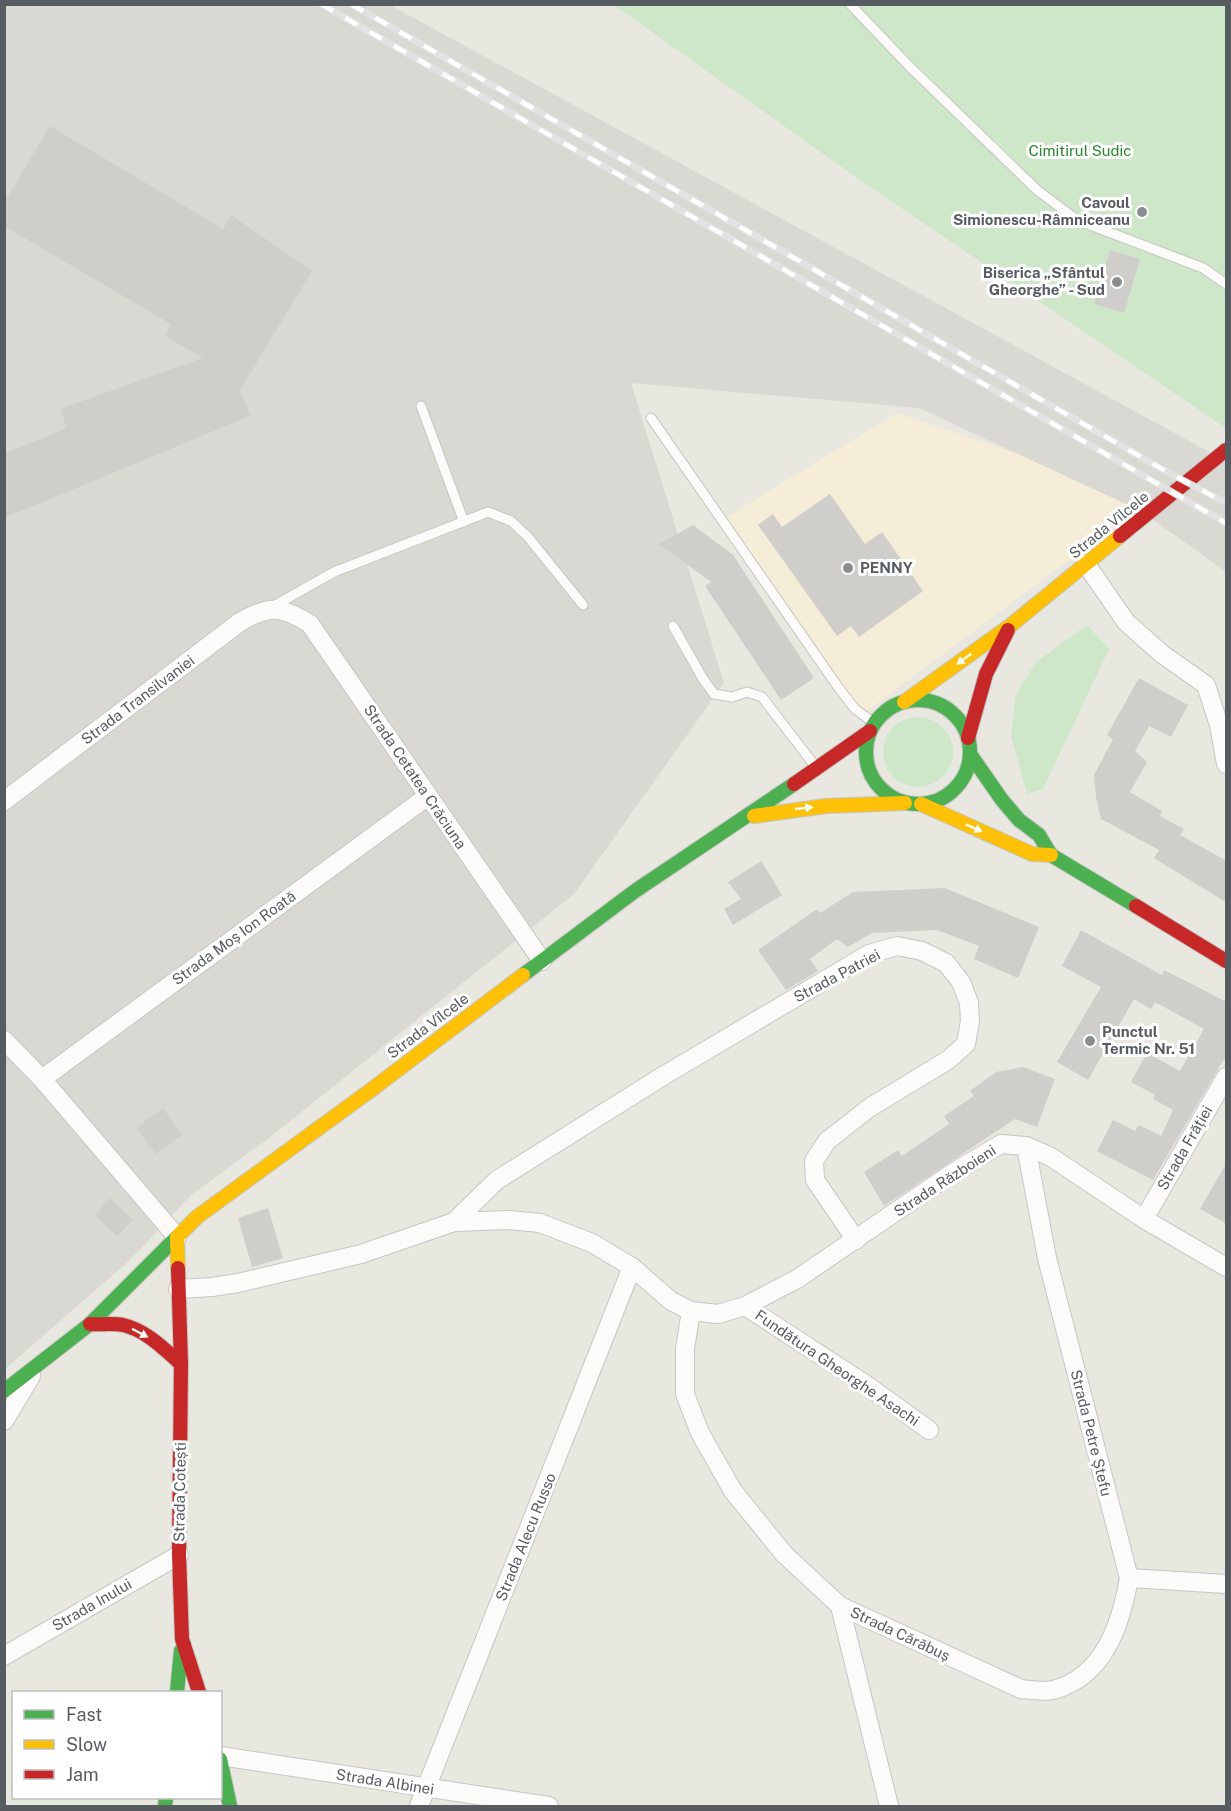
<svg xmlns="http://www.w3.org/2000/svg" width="1231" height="1811" font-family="'Public Sans',sans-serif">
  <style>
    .commercial { fill: #f5edd7 }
    .industrial { fill: #d9d8d2 }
    .green { fill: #cee7c9 }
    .building { fill: #cfceca }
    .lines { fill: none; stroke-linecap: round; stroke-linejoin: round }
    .lane-casing { stroke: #c6c6c5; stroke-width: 11 }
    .street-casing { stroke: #c6c6c5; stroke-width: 20 }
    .fast-casing { stroke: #c4c5c3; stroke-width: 16 }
    .slow-casing { stroke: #c4c5c3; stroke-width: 16 }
    .jam-casing { stroke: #c4c5c3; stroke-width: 16 }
    .lane { stroke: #fcfbfa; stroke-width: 9 }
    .street { stroke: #fcfbfa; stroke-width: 18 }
    .fast { stroke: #4caf50; stroke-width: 14 }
    .slow { stroke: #ffc107; stroke-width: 14 }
    .jam { stroke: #c62828; stroke-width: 14 }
    .rail-casing { stroke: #e1e2e1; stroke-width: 7 }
    .rail { stroke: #fff; stroke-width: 4.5; stroke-dasharray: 14; stroke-linecap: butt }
    .oneway { fill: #f6fbf6 }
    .poi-dot { fill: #8a8d8d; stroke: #fff; stroke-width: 2 }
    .labels { text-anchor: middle; stroke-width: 6; stroke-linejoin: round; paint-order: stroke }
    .park-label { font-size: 15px; fill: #2c842c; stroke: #fff }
    .poi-label { font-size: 15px; font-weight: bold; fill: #575c61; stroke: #fff; text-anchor: end }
    .street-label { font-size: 15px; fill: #575c61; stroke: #fff }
  </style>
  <rect width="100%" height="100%" fill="#e8e7e0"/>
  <path class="commercial" d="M 897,413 L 1026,457 L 1141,511 L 1103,535 L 856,719 L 727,517 Z"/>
  <path class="industrial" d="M 5,5 L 390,5 L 1226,461 L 1226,572 L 1141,511 L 919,408 L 631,383 L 724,683 L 574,894 L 265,1141 L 191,1195 L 130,1260 L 5,1369 Z"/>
  <g class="green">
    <path d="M 614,5 L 1226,5 L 1226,428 L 860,180 Z"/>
    <path d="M 1087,625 L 1109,649 L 1043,789 L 1027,794 L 1011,735 L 1016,695 L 1035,663 Z"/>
    <circle cx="918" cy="752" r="35"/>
  </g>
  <g class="building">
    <path d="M 50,126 L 223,229 L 231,215 L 312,271 L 240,390 L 250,416 L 4,518 L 4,454 L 67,428 L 60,409 L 203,358 L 165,336 L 171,324 L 4,226 L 4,203 Z"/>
    <path d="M 1110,250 L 1140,259 L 1124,313 L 1094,304 Z"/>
    <path d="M 830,494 L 865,544 L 882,532 L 923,591 L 859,637 L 851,626 L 837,636 L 758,525 L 773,514 L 782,527 Z"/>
    <path d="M 693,525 L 733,555 L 814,678 L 781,700 L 705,586 L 711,582 L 659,544 Z"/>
    <path d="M 1139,678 L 1188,705 L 1171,737 L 1149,726 L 1135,751 L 1147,762 L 1130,792 L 1162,811 L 1160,816 L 1184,829 L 1180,835 L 1227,861 L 1227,903 L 1154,858 L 1159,850 L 1101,819 L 1096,797 L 1094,775 L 1113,739 L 1107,735 Z"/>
    <path d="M 761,861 L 782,895 L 733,925 L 724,909 L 741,899 L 728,882 Z"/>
    <path d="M 945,888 L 1039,927 L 1018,978 L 974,959 L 979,946 L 937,930 L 872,933 L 848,947 L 837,939 L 810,959 L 818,971 L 786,990 L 758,950 L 817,909 L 820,913 L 853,892 Z"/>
    <path d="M 1081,930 L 1162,975 L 1164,970 L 1227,1002 L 1227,1054 L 1153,1180 L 1097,1151 L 1113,1120 L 1135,1131 L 1139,1125 L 1161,1136 L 1173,1110 L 1153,1099 L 1155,1095 L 1131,1082 L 1147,1053 L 1180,1071 L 1204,1029 L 1155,1002 L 1151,1009 L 1134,999 L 1088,1080 L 1057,1062 L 1101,987 L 1062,966 Z"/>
    <path d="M 1023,1067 L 1055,1079 L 1037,1127 L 1015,1119 L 884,1206 L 864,1172 L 898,1150 L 902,1156 L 949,1124 L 944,1116 L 974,1096 L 970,1091 L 996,1072 Z"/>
    <path d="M 163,1108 L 182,1135 L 156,1154 L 136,1128 Z"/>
    <path d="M 1227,1162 L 1227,1224 L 1200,1209 Z"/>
    <path d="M 110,1198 L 133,1220 L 117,1236 L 95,1215 Z"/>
    <path d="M 268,1208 L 283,1258 L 252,1267 L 238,1218 Z"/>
  </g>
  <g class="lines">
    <defs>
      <g id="lane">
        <path d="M 850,4 L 909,66 L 1037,190 L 1077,220 L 1203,268 L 1226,284"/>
        <path d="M 421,406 L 464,522"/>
        <path d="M 651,418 L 838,687 L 855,709 L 874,723"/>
        <path d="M 272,607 L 334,572 L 488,512 L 511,521 L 528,537 L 583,605"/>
        <path d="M 673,626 L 703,679 L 714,694 L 732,697 L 747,692 L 762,697 L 815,766"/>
      </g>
      <g id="street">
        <path d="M 1086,564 L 1126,622 L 1162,654 L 1206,685 L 1219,725 L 1226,764"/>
        <path d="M 4,801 L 240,622 C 269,605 282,606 310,624 L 542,961"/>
        <path d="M 4,1040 L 42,1079 L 177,1237"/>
        <path d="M 42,1079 L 428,796"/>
        <path d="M 1144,1219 L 1226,1077"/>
        <path d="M 454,1222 L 497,1180 L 663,1076 L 869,954 L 897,946 L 922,951 L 946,963 L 961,982 L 969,1003 L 970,1021 L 966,1044 L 948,1060 L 869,1108 L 827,1141 L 814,1161 L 815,1180 L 856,1240"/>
        <path d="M 178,1289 L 212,1287 L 238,1283 L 361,1254 L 454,1222 L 508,1220 L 540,1223 L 592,1243 L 632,1267 L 671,1301 L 691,1311 L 718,1314 L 745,1306 L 797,1279 L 954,1172 L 1001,1144 L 1026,1146 L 1051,1157 L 1144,1219 L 1226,1267"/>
        <path d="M 745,1306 L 868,1386 L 929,1430"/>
        <path d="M 691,1311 L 685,1349 L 685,1394 L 700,1433 L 733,1491 L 784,1554 L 840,1606 L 1021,1689 C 1030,1690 1043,1692 1053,1690 C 1104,1677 1121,1624 1129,1578 L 1047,1258 L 1026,1146"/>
        <path d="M 4,1421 L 31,1376"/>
        <path d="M 1129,1578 L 1226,1584"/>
        <path d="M 840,1606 L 889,1806"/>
        <path d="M 4,1656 L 179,1555"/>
        <path d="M 220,1756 L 549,1806"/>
        <path d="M 419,1806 L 632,1267"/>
      </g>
      <g id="fast">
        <circle cx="918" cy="752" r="52"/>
        <path d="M 970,754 L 1002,800 L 1019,820 L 1039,835 L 1051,855 L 1136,906"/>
        <path d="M 523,975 L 635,891 L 794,784"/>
        <path d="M 4,1391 L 90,1324 L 177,1237"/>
        <path d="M 177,1692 L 181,1651"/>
        <path d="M 220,1759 L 230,1806"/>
        <path d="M 165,1806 L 166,1798"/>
      </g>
      <g id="slow">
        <path d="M 904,702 L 1011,625 L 1120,536"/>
        <path d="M 921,804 L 1032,854 L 1051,855"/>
        <path d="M 754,816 L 826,806 L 905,803"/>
        <path d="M 178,1268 L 177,1237 L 197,1217 L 371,1090 L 523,975"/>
      </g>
      <g id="jam">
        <path d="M 1120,536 L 1226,450"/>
        <path d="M 968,738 L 986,674 L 1008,630"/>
        <path d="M 794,784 L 870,731"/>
        <path d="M 1136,906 L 1226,961"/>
        <path d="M 178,1268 L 181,1364 L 179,1555 L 182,1639 L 199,1692"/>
        <path d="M 90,1324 C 101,1325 112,1323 123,1325 C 146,1330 164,1349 181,1364"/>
      </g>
    </defs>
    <use href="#lane" class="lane-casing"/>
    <use href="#street" class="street-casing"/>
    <use href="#fast" class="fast-casing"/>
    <use href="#slow" class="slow-casing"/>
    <use href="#jam" class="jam-casing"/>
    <use href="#lane" class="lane"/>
    <use href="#street" class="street"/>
    <use href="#fast" class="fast"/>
    <use href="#slow" class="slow"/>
    <use href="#jam" class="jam"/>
    <defs>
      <g id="rail">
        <path d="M 321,4 L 1226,523"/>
        <path d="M 351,4 L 1162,469 L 1226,503"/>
      </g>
    </defs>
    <use href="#rail" class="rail-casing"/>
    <use href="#rail" class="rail"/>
  </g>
  <defs><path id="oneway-solid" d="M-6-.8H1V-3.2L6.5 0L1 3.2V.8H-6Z" transform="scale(1.5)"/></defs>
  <g class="oneway">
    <use href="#oneway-solid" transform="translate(964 659) rotate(144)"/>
    <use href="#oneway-solid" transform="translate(804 808) rotate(-6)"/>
    <use href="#oneway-solid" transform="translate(974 828) rotate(24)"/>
    <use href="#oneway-solid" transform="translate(140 1333) rotate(28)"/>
  </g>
  <g class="poi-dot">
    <circle cx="1142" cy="212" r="6"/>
    <circle cx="1117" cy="282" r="6"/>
    <circle cx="848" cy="568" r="6"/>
    <circle cx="1090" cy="1041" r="6"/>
  </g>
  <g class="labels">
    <g class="park-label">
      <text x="1080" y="156">Cimitirul Sudic</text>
    </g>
    <g class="poi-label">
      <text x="1130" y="208">Cavoul<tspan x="1130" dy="17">Simionescu-Râmniceanu</tspan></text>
      <text x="1105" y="278">Biserica „Sfântul<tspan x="1105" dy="17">Gheorghe” - Sud</tspan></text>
      <text x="860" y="573" text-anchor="start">PENNY</text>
      <text x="1102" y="1037" text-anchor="start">Punctul<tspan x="1102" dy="17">Termic Nr. 51</tspan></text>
    </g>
    <g class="street-label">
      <text transform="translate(1109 525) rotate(-39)" y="5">Strada Vîlcele</text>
      <text transform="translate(138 700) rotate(-37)" y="5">Strada Transilvaniei</text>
      <text transform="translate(415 777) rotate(56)" y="5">Strada Cetatea Crăciuna</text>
      <text transform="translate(234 938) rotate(-36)" y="5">Strada Moș Ion Roată</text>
      <text transform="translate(837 976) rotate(-28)" y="5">Strada Patriei</text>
      <text transform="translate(428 1026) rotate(-37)" y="5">Strada Vîlcele</text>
      <text transform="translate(1185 1148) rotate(-60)" y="5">Strada Frăției</text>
      <text transform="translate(945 1181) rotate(-33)" y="5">Strada Războieni</text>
      <text transform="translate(837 1368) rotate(34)" y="5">Fundătura Gheorghe Asachi</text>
      <text transform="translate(1091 1433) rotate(76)" y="5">Strada Petre Ștefu</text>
      <text transform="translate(180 1492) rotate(-89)" y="5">Strada Cotești</text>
      <text transform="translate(526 1537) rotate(-68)" y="5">Strada Alecu Russo</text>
      <text transform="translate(92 1605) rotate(-30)" y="5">Strada Inului</text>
      <text transform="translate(900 1634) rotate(25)" y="5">Strada Cărăbuș</text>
      <text transform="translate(385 1782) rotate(9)" y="5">Strada Albinei</text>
    </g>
  </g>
  <rect width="1231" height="1811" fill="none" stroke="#575c61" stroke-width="12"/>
  <rect x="12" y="1691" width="210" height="108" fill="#ffffff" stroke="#bcbec0" stroke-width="1.5"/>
  <rect x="24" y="1710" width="30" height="9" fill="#4caf50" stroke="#bcbec0" stroke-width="1.5"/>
  <text x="66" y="1721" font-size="18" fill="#575c61">Fast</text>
  <rect x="24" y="1740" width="30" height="9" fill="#ffc107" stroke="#bcbec0" stroke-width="1.5"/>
  <text x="66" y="1751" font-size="18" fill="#575c61">Slow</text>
  <rect x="24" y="1770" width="30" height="9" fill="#c62828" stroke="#bcbec0" stroke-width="1.5"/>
  <text x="66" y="1781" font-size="18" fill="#575c61">Jam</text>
</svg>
